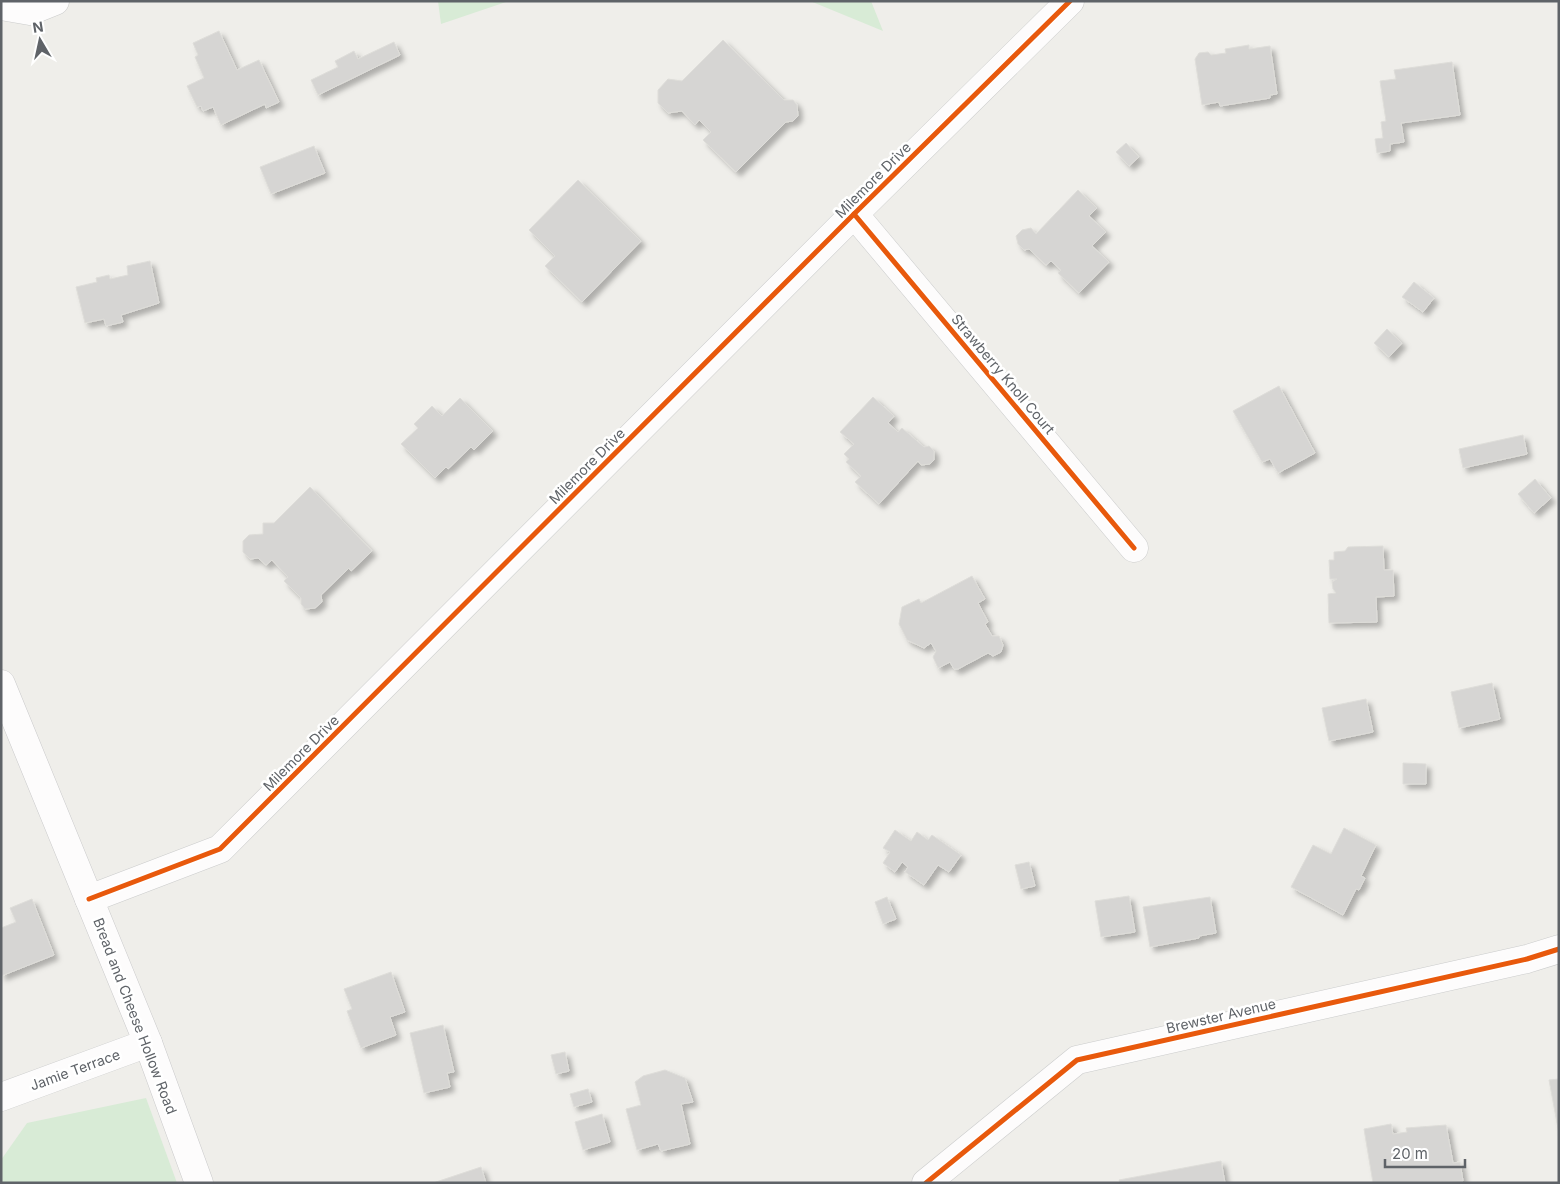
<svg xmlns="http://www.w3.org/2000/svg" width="1560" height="1184" font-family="Inter,sans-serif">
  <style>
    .green { fill: #d8ebd6 }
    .building { fill: #d6d5d3; stroke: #deddd9; filter: url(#shadow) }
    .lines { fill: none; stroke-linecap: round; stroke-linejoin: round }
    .minor-casing { stroke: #cbcccc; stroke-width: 29 }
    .secondary-casing { stroke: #cacacb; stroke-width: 29 }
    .minor { stroke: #fdfcfc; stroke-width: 28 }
    .secondary { stroke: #fdfcfc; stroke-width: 28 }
    .cycleway-casing { stroke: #fff; stroke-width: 8 }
    .cycleway { stroke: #e8590c; stroke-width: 5 }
    .labels { text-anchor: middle; stroke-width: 5; stroke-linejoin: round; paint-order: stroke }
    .street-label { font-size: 14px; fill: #5f6368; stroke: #fff }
  </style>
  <defs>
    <filter id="shadow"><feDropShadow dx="4.5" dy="4.5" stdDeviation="2.5" flood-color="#0004"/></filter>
  </defs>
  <rect width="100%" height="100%" fill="#efeeea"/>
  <g class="green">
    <path d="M 438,1 L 509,1 L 441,24 Z"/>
    <path d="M 810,1 L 871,1 L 883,31 Z"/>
    <path d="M 146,1098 L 177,1183 L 1,1183 L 1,1160 L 27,1123 Z"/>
  </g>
  <g class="building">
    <path d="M 219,31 L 237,70 L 259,60 L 279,102 L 266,108 L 265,104 L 221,125 L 213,107 L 203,111 L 201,106 L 197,107 L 187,86 L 204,78 L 195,57 L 198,55 L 193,43 Z"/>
    <path d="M 723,40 L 784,100 L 793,100 L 797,105 L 798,116 L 793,121 L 786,122 L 736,172 L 703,140 L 711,132 L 699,120 L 695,125 L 682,111 L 668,113 L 658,103 L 658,90 L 668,79 L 682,81 Z"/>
    <path d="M 394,42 L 400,55 L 318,95 L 311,80 L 338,67 L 335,61 L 354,51 L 358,59 Z"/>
    <path d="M 1249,45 L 1249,49 L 1270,46 L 1277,94 L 1270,95 L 1270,98 L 1220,106 L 1219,102 L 1202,105 L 1195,59 L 1199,53 L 1208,52 L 1211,55 L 1226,53 L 1225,49 Z"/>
    <path d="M 1452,62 L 1460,115 L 1401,123 L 1404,142 L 1390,144 L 1390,151 L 1377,153 L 1375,139 L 1383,138 L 1381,122 L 1386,121 L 1380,81 L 1396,79 L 1394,70 Z"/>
    <path d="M 1126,143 L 1139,157 L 1129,166 L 1116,152 Z"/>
    <path d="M 314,146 L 325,173 L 271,194 L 260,167 Z"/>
    <path d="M 578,180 L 641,241 L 582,302 L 545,266 L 555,256 L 529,230 Z"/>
    <path d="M 1078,190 L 1097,208 L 1089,216 L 1106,232 L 1092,246 L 1109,262 L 1079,293 L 1058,273 L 1061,270 L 1051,261 L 1046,265 L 1029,249 L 1024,250 L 1018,244 L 1016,236 L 1022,230 L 1031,228 L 1036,234 Z"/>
    <path d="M 150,261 L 159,303 L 121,315 L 123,322 L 106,326 L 104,319 L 85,323 L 76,287 L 97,282 L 96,278 L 109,275 L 110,279 L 128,275 L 127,266 Z"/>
    <path d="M 1414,282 L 1434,298 L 1423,312 L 1402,297 Z"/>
    <path d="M 1387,329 L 1402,343 L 1389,357 L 1374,343 Z"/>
    <path d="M 1279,386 L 1315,453 L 1278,473 L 1270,459 L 1262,462 L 1233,411 Z"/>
    <path d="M 873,397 L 894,416 L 888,423 L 898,432 L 902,428 L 924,447 L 929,446 L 934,451 L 934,460 L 930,464 L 921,465 L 918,461 L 879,504 L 855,482 L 861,476 L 846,462 L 849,459 L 844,454 L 854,444 L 840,432 Z"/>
    <path d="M 460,398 L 493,431 L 474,450 L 471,447 L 448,469 L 446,467 L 435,478 L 401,444 L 418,428 L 414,424 L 432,406 L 442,416 Z"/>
    <path d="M 1523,435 L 1527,454 L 1463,468 L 1459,449 Z"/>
    <path d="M 1535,479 L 1551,498 L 1534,513 L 1518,494 Z"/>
    <path d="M 310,487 L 372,551 L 351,571 L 349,568 L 321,595 L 322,602 L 315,608 L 305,609 L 301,604 L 301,598 L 284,581 L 288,577 L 272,560 L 266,565 L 258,558 L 250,559 L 243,552 L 243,541 L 249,535 L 263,534 L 263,523 L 274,523 Z"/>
    <path d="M 1383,546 L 1384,570 L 1393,570 L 1394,596 L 1376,597 L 1377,622 L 1329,623 L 1328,594 L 1336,593 L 1333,589 L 1332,582 L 1337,579 L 1330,579 L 1329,560 L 1334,560 L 1334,552 L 1345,551 L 1348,547 Z"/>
    <path d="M 972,576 L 985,599 L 978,603 L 988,622 L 985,624 L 992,636 L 999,636 L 1003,645 L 1001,652 L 993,656 L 988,653 L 958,669 L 954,669 L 950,662 L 938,668 L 933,657 L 936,651 L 931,643 L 924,648 L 907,640 L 899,624 L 902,607 L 919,599 L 921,603 Z"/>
    <path d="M 1492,683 L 1500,719 L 1459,728 L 1451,692 Z"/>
    <path d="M 1366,699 L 1373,732 L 1329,741 L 1322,708 Z"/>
    <path d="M 1403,763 L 1426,764 L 1426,784 L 1403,784 Z"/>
    <path d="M 1344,828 L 1376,845 L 1361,876 L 1365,878 L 1359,890 L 1356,889 L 1343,915 L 1291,887 L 1313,845 L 1331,854 Z"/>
    <path d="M 895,830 L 911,841 L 917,832 L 928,840 L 932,835 L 961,855 L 949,872 L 938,865 L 924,885 L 905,872 L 908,867 L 902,862 L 895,872 L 883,863 L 890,852 L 883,848 Z"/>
    <path d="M 1029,862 L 1035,886 L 1021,889 L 1015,865 Z"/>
    <path d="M 1129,896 L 1135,932 L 1101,937 L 1095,901 Z"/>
    <path d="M 887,897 L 896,919 L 883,924 L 875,902 Z"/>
    <path d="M 1210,897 L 1216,933 L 1199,936 L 1199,938 L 1150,947 L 1143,907 Z"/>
    <path d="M 32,899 L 54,955 L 1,976 L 1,928 L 16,922 L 10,908 Z"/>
    <path d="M 391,972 L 405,1012 L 390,1017 L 396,1035 L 361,1048 L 347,1011 L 352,1009 L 344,989 Z"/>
    <path d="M 443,1025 L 454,1072 L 447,1073 L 450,1087 L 424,1093 L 410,1033 Z"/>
    <path d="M 565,1052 L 569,1071 L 556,1074 L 551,1055 Z"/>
    <path d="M 665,1070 L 685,1078 L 693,1102 L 681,1104 L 690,1144 L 661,1151 L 658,1144 L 637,1150 L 626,1109 L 641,1105 L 635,1082 L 643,1076 Z"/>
    <path d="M 1559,1079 L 1559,1134 L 1549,1080 Z"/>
    <path d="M 588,1089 L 592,1102 L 574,1107 L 570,1094 Z"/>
    <path d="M 602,1114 L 610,1142 L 583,1150 L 575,1122 Z"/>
    <path d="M 1391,1124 L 1393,1134 L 1407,1132 L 1406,1128 L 1446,1125 L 1453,1163 L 1460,1162 L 1463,1181 L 1373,1183 L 1364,1129 Z"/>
    <path d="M 1221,1161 L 1225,1183 L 1120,1183 L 1119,1180 Z"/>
    <path d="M 481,1167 L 486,1183 L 433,1183 Z"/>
  </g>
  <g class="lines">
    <defs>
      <g id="minor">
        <path d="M 1,6 L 30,11 L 55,1"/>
        <path d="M 854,214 L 1134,548"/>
        <path d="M 89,899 L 220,849 L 854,214 L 1070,1"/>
        <path d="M 1,1097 L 148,1043"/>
        <path d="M 926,1183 L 1077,1060 L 1527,959 L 1559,949"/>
      </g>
      <path id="secondary" d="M 1,684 L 148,1043 L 199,1183"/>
    </defs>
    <use href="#minor" class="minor-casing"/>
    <use href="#secondary" class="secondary-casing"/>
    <use href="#minor" class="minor"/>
    <use href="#secondary" class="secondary"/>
    <defs>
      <g id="cycleway">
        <path d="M 854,214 L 1134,548"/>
        <path d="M 89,899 L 220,849 L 854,214 L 1070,1"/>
        <path d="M 926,1183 L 1077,1060 L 1527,959 L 1559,949"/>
      </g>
    </defs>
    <use href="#cycleway" class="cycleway-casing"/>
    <use href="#cycleway" class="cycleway"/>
  </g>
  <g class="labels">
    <g class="street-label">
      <text transform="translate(873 180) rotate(-45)" y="5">Milemore Drive</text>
      <text transform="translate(1003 374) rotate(50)" y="5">Strawberry Knoll Court</text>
      <text transform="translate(587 466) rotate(-45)" y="5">Milemore Drive</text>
      <text transform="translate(301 753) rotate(-45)" y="5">Milemore Drive</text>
      <text transform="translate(135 1016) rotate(69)" y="5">Bread and Cheese Hollow Road</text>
      <text transform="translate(1221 1016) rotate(-13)" y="5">Brewster Avenue</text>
      <text transform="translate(75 1070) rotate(-20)" y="5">Jamie Terrace</text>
    </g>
  </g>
  <rect width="1560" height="1184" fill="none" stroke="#5f6368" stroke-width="5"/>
  <g transform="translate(40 40) rotate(351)" stroke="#ffffff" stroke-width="4" paint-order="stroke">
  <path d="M0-4L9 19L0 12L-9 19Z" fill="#5f6368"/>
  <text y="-8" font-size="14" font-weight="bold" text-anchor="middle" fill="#5f6368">N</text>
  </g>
  <path d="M1385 1159v8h80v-8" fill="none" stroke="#5f6368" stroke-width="2.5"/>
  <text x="1392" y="1159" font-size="15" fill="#5f6368" stroke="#ffffff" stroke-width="4" paint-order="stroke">20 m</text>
</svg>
